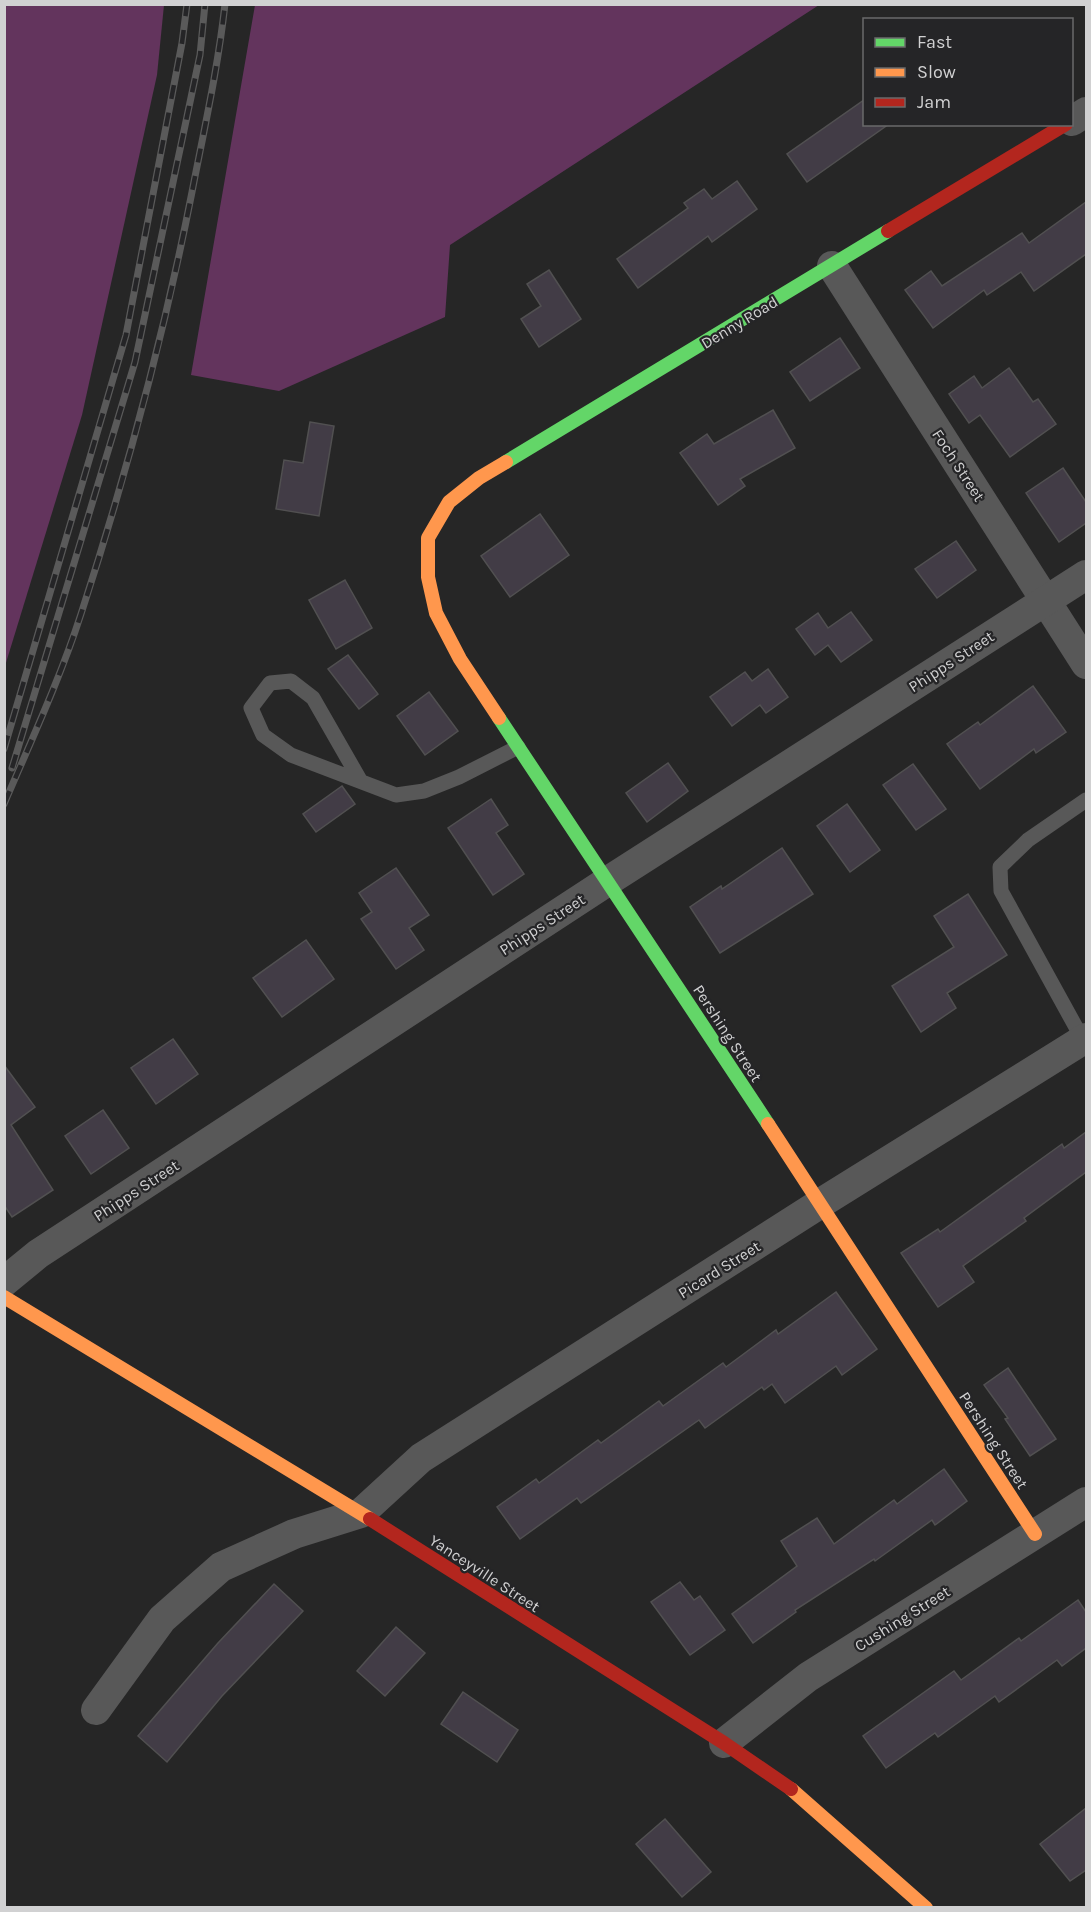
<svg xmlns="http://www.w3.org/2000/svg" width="1091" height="1912" font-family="Karla,sans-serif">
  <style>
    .forest { fill: #63345d }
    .building { fill: #423c46; stroke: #515051; stroke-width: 1.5 }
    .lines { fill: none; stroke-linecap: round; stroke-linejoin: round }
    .lane { stroke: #585858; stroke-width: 15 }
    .street { stroke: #585858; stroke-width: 30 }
    .fast { stroke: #63d668; stroke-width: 14 }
    .slow { stroke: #ff974d; stroke-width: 14 }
    .jam { stroke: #b3261e; stroke-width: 14 }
    .rail-casing { stroke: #5a5a5a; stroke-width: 7 }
    .rail { stroke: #252527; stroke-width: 4.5; stroke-dasharray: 14; stroke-linecap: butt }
    .labels { text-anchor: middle; stroke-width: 4.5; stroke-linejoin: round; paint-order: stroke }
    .street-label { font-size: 16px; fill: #d1d1d2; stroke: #252527 }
  </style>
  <rect width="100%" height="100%" fill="#262626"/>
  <g class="forest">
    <path d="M 5,4 L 164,5 L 157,75 L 82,415 L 5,666 Z"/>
    <path d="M 255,5 L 255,4 L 819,5 L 450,245 L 445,317 L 279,391 L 191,375 Z"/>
  </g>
  <g class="building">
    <path d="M 864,100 L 864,124 L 889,124 L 807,182 L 787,154 Z"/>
    <path d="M 737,181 L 757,209 L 712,242 L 708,236 L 638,288 L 617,259 L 688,208 L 684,203 L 704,189 L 712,199 Z"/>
    <path d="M 1086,202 L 1086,254 L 1034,291 L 1021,272 L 987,295 L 984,290 L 933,328 L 905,290 L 931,271 L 942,286 L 1022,233 L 1029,243 Z"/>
    <path d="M 549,270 L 581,319 L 539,347 L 521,319 L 541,306 L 527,284 Z"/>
    <path d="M 840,338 L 860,368 L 810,401 L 790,372 Z"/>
    <path d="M 1009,368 L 1033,402 L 1038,399 L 1056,424 L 1010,457 L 980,415 L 969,423 L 949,394 L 974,376 L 982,388 Z"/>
    <path d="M 773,410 L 795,448 L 740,479 L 745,486 L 718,505 L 680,453 L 707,434 L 714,444 Z"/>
    <path d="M 310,422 L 334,426 L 319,516 L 276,509 L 284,460 L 303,463 Z"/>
    <path d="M 1063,468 L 1086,502 L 1086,523 L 1059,542 L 1026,493 Z"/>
    <path d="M 540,514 L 569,555 L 510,597 L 481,556 Z"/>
    <path d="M 956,541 L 976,570 L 937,598 L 915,569 Z"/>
    <path d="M 345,580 L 372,628 L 336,649 L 309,600 Z"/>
    <path d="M 851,612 L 872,640 L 841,662 L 828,645 L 815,655 L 796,629 L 818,613 L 828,628 Z"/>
    <path d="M 348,655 L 378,694 L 359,709 L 328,669 Z"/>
    <path d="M 768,669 L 788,697 L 766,713 L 760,705 L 732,726 L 710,697 L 745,672 L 752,681 Z"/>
    <path d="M 1033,686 L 1066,732 L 1036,753 L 1034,749 L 980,789 L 947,744 L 978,722 L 980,725 Z"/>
    <path d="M 429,692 L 458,731 L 425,755 L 397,716 Z"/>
    <path d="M 668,763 L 688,791 L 647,822 L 626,793 Z"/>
    <path d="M 913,764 L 946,809 L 916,830 L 883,785 Z"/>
    <path d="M 342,786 L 355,804 L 316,832 L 303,814 Z"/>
    <path d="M 491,799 L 508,825 L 496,833 L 524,874 L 493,895 L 448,828 Z"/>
    <path d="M 847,804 L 880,850 L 850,872 L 817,826 Z"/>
    <path d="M 782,848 L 813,894 L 720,953 L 690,907 L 721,886 L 722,889 Z"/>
    <path d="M 396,868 L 429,915 L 409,928 L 424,950 L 396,969 L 361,919 L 372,912 L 359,893 Z"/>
    <path d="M 968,894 L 1007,955 L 947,993 L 956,1008 L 921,1032 L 892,986 L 954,947 L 934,916 Z"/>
    <path d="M 306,940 L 334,979 L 282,1017 L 253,978 Z"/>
    <path d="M 173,1039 L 198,1074 L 156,1104 L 131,1068 Z"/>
    <path d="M 4,1065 L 35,1107 L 11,1125 L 53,1190 L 12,1217 L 4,1205 Z"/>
    <path d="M 103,1110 L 129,1148 L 91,1174 L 65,1136 Z"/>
    <path d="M 1086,1132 L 1086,1172 L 1024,1218 L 1026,1221 L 963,1266 L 974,1282 L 938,1307 L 901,1253 L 938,1229 L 940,1232 L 1062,1144 L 1064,1148 Z"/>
    <path d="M 836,1292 L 877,1349 L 842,1375 L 836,1366 L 785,1403 L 772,1384 L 764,1390 L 762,1387 L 705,1428 L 699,1420 L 581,1503 L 577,1498 L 520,1539 L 497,1507 L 536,1479 L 539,1483 L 598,1440 L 601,1443 L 659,1401 L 663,1406 L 723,1363 L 726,1367 L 776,1330 L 778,1334 Z"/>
    <path d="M 1008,1368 L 1056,1439 L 1030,1456 L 1005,1419 L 1008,1418 L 984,1385 Z"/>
    <path d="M 944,1469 L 967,1501 L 935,1525 L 932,1520 L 875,1561 L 874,1559 L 795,1610 L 796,1612 L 753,1643 L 732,1614 L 797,1566 L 781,1541 L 817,1518 L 834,1544 L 894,1500 L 897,1504 Z"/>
    <path d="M 680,1582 L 694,1600 L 700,1596 L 725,1630 L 690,1655 L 651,1602 Z"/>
    <path d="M 274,1584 L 303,1611 L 222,1696 L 167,1762 L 138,1736 L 218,1643 Z"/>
    <path d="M 1078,1600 L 1086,1612 L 1086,1648 L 1062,1666 L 1057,1660 L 999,1702 L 995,1696 L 938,1737 L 935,1733 L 886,1768 L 863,1736 L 954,1671 L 961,1680 L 1019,1638 L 1021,1641 Z"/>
    <path d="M 396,1627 L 425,1653 L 385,1696 L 357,1671 Z"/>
    <path d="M 463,1692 L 518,1730 L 497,1762 L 441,1724 Z"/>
    <path d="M 1086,1808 L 1086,1870 L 1070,1881 L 1040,1844 Z"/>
    <path d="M 665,1819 L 711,1872 L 682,1897 L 636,1844 Z"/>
  </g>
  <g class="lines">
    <g class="lane">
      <path d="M 360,780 L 313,698 L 291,681 L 270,683 L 251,708 L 263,735 L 291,755 L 396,795 L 424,791 L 459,777 L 518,747"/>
      <path d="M 1083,1040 L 1001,891 L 1000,867 L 1028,840 L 1086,800"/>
    </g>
    <g class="street">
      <path d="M 1072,121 L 1086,112"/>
      <path d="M 832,266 L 1086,664"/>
      <path d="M 4,1282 L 38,1254 L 608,881 L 1086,575"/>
      <path d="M 96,1710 L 162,1619 L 221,1567 L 294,1534 L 361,1513 L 421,1458 L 821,1203 L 1086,1038"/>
      <path d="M 724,1743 L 808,1677 L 1086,1502"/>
    </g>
    <g class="fast">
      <path d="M 506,462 L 888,231"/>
      <path d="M 499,718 L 768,1124"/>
    </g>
    <g class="slow">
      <path d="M 499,718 L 460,659 L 436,613 L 428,577 L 428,538 L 449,502 L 479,478 L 506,462"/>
      <path d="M 768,1124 L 1035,1534"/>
      <path d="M 4,1297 L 370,1519"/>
      <path d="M 791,1789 L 926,1908"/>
    </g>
    <g class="jam">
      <path d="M 888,231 L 1066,124"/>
      <path d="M 370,1519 L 724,1743 L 791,1789"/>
    </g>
    <defs>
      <g id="rail">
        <path d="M 4,749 L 126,335 L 182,43 L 187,4"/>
        <path d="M 12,768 L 135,362 L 200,55 L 205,4"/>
        <path d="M 4,804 C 31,741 60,679 81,614 C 126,476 164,335 192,192 C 204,130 218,68 225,4"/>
      </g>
    </defs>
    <use href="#rail" class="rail-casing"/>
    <use href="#rail" class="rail"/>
  </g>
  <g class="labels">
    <g class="street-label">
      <text transform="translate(739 322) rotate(-31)" y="6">Denny Road</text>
      <text transform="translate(959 465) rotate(57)" y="6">Foch Street</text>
      <text transform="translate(951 661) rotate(-33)" y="6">Phipps Street</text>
      <text transform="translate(542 924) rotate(-33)" y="6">Phipps Street</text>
      <text transform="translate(728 1033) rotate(57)" y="6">Pershing Street</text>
      <text transform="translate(136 1190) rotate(-33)" y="6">Phipps Street</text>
      <text transform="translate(719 1269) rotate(-32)" y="6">Picard Street</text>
      <text transform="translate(994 1440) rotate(57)" y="6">Pershing Street</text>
      <text transform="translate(485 1573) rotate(33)" y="6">Yanceyville Street</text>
      <text transform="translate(902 1618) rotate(-32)" y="6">Cushing Street</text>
    </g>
  </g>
  <rect width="1091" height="1912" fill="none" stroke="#d1d1d2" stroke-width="12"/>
  <rect x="863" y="18" width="210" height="108" fill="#252527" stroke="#6a6a6b" stroke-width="1.5"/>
  <rect x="875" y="38" width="30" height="9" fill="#63d668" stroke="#6a6a6b" stroke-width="1.5"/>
  <text x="917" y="48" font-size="18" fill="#d1d1d2">Fast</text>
  <rect x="875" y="68" width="30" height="9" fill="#ff974d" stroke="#6a6a6b" stroke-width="1.5"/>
  <text x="917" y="78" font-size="18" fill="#d1d1d2">Slow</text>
  <rect x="875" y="98" width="30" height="9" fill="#b3261e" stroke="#6a6a6b" stroke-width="1.5"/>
  <text x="917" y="108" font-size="18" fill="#d1d1d2">Jam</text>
</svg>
